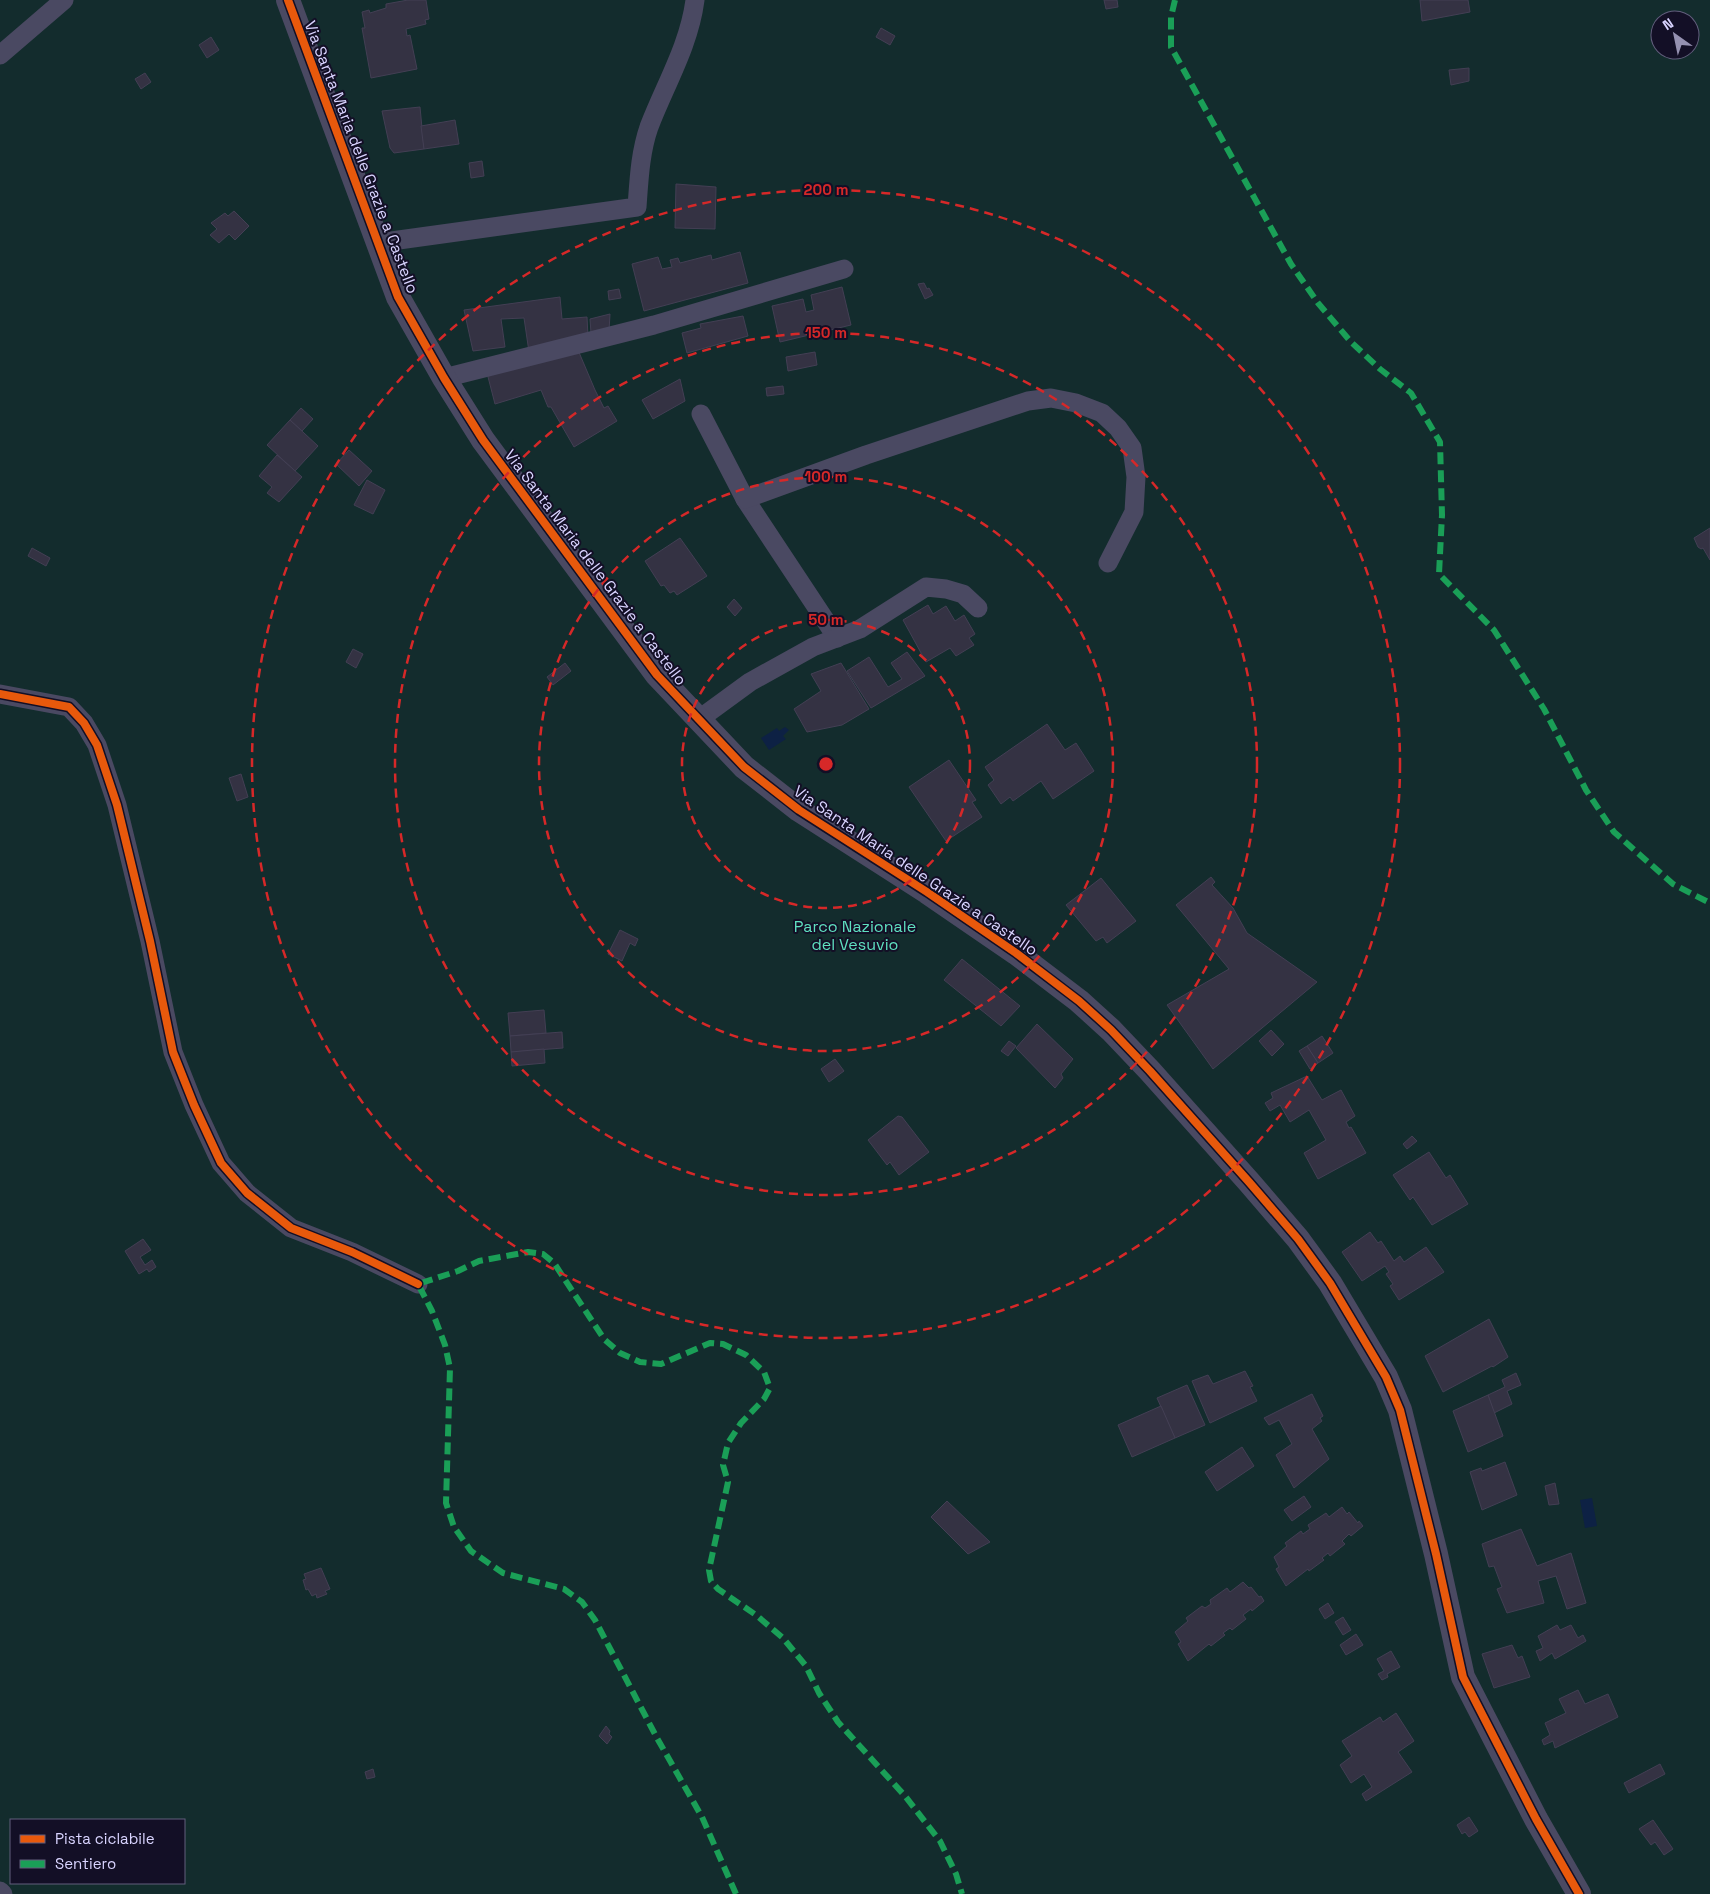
<svg xmlns="http://www.w3.org/2000/svg" width="1710" height="1894" font-family="'Space Grotesk',sans-serif">
  <style>
    .green { fill: #132c2d; fill-rule: evenodd }
    .water { fill: #0d2144 }
    .building { fill: #343243; stroke: #433f54 }
    .lines { fill: none; stroke-linecap: round; stroke-linejoin: round }
    .minor { stroke: #4a4962; stroke-width: 19 }
    .tertiary { stroke: #4a4962; stroke-width: 24 }
    .quiet { stroke: #1a9f57; stroke-width: 6; stroke-dasharray: 12 6; stroke-linecap: butt }
    .cycleway-casing { stroke: #130f26; stroke-width: 11 }
    .cycleway { stroke: #e8590c; stroke-width: 8 }
    .ring { fill: none; stroke: #d62828; stroke-width: 2.5; stroke-dasharray: 9 6 }
    .labels { text-anchor: middle; stroke-width: 4; stroke-linejoin: round; paint-order: stroke }
    .street-label { font-size: 16px; fill: #d9d4ff; stroke: #130f26 }
    .park-label { font-size: 16px; fill: #5fe0c0; stroke: #130f26 }
    .centre { fill: #d62828; stroke: #130f26; stroke-width: 2.5 }
    .ring-label { font-size: 15px; text-anchor: middle; font-weight: bold; fill: #d62828; stroke: #130f26; stroke-width: 4; stroke-linejoin: round; paint-order: stroke }
  </style>
  <rect width="100%" height="100%" fill="#161421"/>
  <path class="green" d="M 0,0 L 1710,0 L 1710,1894 L 0,1894 ZM 1660,20 L 1690,20 L 1690,50 L 1660,50 ZM 11,1820 L 184,1820 L 184,1883 L 11,1883 Z"/>
  <g class="water">
    <path d="M 785,727 L 789,730 L 783,736 L 786,739 L 769,750 L 761,738 L 777,728 L 779,731 Z"/>
    <path d="M 1592,1498 L 1597,1526 L 1585,1528 L 1580,1500 Z"/>
  </g>
  <g class="building">
    <path d="M 408,0 L 426,0 L 429,19 L 425,20 L 426,24 L 406,29 L 407,36 L 410,35 L 417,69 L 371,78 L 362,28 L 365,28 L 362,12 L 369,10 L 370,13 L 386,8 L 386,4 Z"/>
    <path d="M 1104,0 L 1117,0 L 1118,7 L 1106,9 Z"/>
    <path d="M 1420,0 L 1468,0 L 1470,12 L 1422,21 Z"/>
    <path d="M 881,28 L 895,36 L 890,45 L 876,37 Z"/>
    <path d="M 211,37 L 219,50 L 207,58 L 199,45 Z"/>
    <path d="M 1469,68 L 1469,81 L 1451,85 L 1449,70 Z"/>
    <path d="M 145,73 L 151,82 L 141,89 L 135,79 Z"/>
    <path d="M 420,107 L 424,149 L 394,153 L 390,148 L 382,111 Z"/>
    <path d="M 455,120 L 459,144 L 424,149 L 421,126 Z"/>
    <path d="M 482,161 L 484,176 L 471,178 L 469,163 Z"/>
    <path d="M 676,184 L 716,187 L 715,229 L 675,228 Z"/>
    <path d="M 234,211 L 249,226 L 235,240 L 229,234 L 219,243 L 210,235 L 217,229 L 211,223 L 225,213 L 228,216 Z"/>
    <path d="M 740,252 L 748,283 L 644,311 L 632,264 L 658,257 L 662,269 L 672,267 L 670,260 L 678,258 L 680,263 L 711,255 L 712,260 Z"/>
    <path d="M 924,283 L 927,289 L 929,288 L 933,295 L 925,299 L 918,284 Z"/>
    <path d="M 842,287 L 851,325 L 780,342 L 772,306 L 803,299 L 806,312 L 814,310 L 811,295 Z"/>
    <path d="M 619,289 L 621,298 L 609,300 L 608,291 Z"/>
    <path d="M 560,297 L 562,319 L 587,317 L 588,337 L 529,352 L 524,318 L 501,319 L 505,347 L 473,351 L 464,310 Z"/>
    <path d="M 610,314 L 609,331 L 591,333 L 590,319 Z"/>
    <path d="M 743,316 L 748,336 L 687,353 L 682,333 L 701,328 L 700,324 Z"/>
    <path d="M 578,350 L 595,390 L 604,408 L 608,406 L 617,421 L 574,447 L 551,407 L 548,407 L 541,390 L 495,404 L 487,373 Z"/>
    <path d="M 815,352 L 817,365 L 788,371 L 786,357 Z"/>
    <path d="M 680,379 L 685,401 L 653,419 L 642,400 Z"/>
    <path d="M 783,386 L 784,394 L 767,396 L 766,388 Z"/>
    <path d="M 301,408 L 313,419 L 302,431 L 290,420 Z"/>
    <path d="M 290,420 L 318,446 L 295,471 L 267,445 Z"/>
    <path d="M 349,450 L 372,471 L 359,486 L 336,464 Z"/>
    <path d="M 277,455 L 302,477 L 279,502 L 267,493 L 272,487 L 259,476 Z"/>
    <path d="M 367,480 L 385,490 L 373,514 L 354,505 Z"/>
    <path d="M 1710,528 L 1710,560 L 1703,548 L 1701,549 L 1698,547 L 1694,538 Z"/>
    <path d="M 680,538 L 707,576 L 677,595 L 674,591 L 670,593 L 664,585 L 661,586 L 645,561 Z"/>
    <path d="M 32,548 L 50,558 L 46,566 L 28,556 Z"/>
    <path d="M 734,599 L 742,608 L 735,616 L 727,607 Z"/>
    <path d="M 928,605 L 933,614 L 946,606 L 955,621 L 964,615 L 975,634 L 969,638 L 974,645 L 956,656 L 950,648 L 926,662 L 903,620 Z"/>
    <path d="M 353,649 L 363,654 L 356,668 L 346,662 Z"/>
    <path d="M 907,652 L 925,676 L 871,708 L 847,671 L 869,657 L 888,687 L 902,679 L 891,663 Z"/>
    <path d="M 565,663 L 571,671 L 553,685 L 547,677 Z"/>
    <path d="M 841,663 L 869,709 L 842,725 L 807,732 L 794,709 L 821,691 L 811,674 Z"/>
    <path d="M 1047,724 L 1065,750 L 1076,743 L 1094,771 L 1053,799 L 1041,781 L 1013,801 L 1010,797 L 1001,804 L 988,785 L 994,780 L 985,767 Z"/>
    <path d="M 949,760 L 976,800 L 972,802 L 982,817 L 946,841 L 909,787 Z"/>
    <path d="M 241,774 L 248,797 L 237,801 L 229,778 Z"/>
    <path d="M 1211,877 L 1215,882 L 1212,885 L 1233,908 L 1247,933 L 1317,982 L 1213,1069 L 1167,1005 L 1229,969 L 1176,905 Z"/>
    <path d="M 1101,878 L 1136,921 L 1107,943 L 1103,937 L 1096,941 L 1066,905 Z"/>
    <path d="M 620,930 L 638,939 L 635,946 L 630,943 L 622,961 L 608,954 Z"/>
    <path d="M 962,959 L 1020,1006 L 1001,1026 L 944,980 Z"/>
    <path d="M 544,1010 L 546,1033 L 510,1036 L 508,1013 Z"/>
    <path d="M 1037,1024 L 1073,1059 L 1061,1074 L 1063,1078 L 1055,1088 L 1016,1048 Z"/>
    <path d="M 1271,1030 L 1284,1044 L 1272,1056 L 1259,1041 Z"/>
    <path d="M 562,1032 L 563,1048 L 511,1052 L 510,1036 Z"/>
    <path d="M 1322,1036 L 1333,1053 L 1318,1063 L 1307,1046 Z"/>
    <path d="M 1009,1041 L 1016,1046 L 1008,1056 L 1001,1051 Z"/>
    <path d="M 1307,1046 L 1318,1063 L 1310,1069 L 1299,1051 Z"/>
    <path d="M 544,1049 L 545,1063 L 512,1066 L 511,1052 Z"/>
    <path d="M 835,1059 L 844,1071 L 829,1082 L 821,1069 Z"/>
    <path d="M 1307,1076 L 1322,1100 L 1341,1090 L 1355,1116 L 1346,1122 L 1349,1128 L 1351,1127 L 1366,1153 L 1318,1179 L 1304,1153 L 1326,1140 L 1309,1110 L 1290,1122 L 1280,1105 L 1270,1111 L 1265,1103 L 1273,1098 L 1271,1093 Z"/>
    <path d="M 898,1116 L 902,1117 L 929,1152 L 899,1175 L 890,1162 L 887,1165 L 868,1140 Z"/>
    <path d="M 1412,1136 L 1417,1141 L 1407,1149 L 1403,1144 Z"/>
    <path d="M 1429,1152 L 1446,1178 L 1450,1175 L 1468,1204 L 1432,1225 L 1413,1197 L 1410,1200 L 1393,1175 Z"/>
    <path d="M 1370,1232 L 1378,1243 L 1381,1241 L 1394,1261 L 1400,1256 L 1404,1262 L 1426,1247 L 1444,1272 L 1399,1300 L 1390,1286 L 1393,1284 L 1386,1274 L 1389,1272 L 1385,1266 L 1362,1281 L 1342,1252 Z"/>
    <path d="M 143,1239 L 151,1250 L 140,1257 L 145,1265 L 152,1260 L 156,1267 L 149,1272 L 147,1269 L 139,1274 L 125,1251 Z"/>
    <path d="M 1489,1319 L 1508,1357 L 1493,1367 L 1492,1366 L 1443,1392 L 1425,1356 Z"/>
    <path d="M 1245,1371 L 1253,1386 L 1250,1387 L 1257,1401 L 1210,1423 L 1192,1381 L 1208,1375 L 1213,1384 Z"/>
    <path d="M 1516,1373 L 1521,1385 L 1507,1391 L 1512,1404 L 1494,1413 L 1488,1395 L 1505,1387 L 1502,1380 Z"/>
    <path d="M 1187,1385 L 1205,1425 L 1175,1438 L 1157,1398 Z"/>
    <path d="M 1312,1394 L 1323,1416 L 1320,1418 L 1322,1421 L 1312,1429 L 1329,1459 L 1294,1488 L 1276,1455 L 1292,1444 L 1279,1420 L 1269,1425 L 1264,1418 Z"/>
    <path d="M 1488,1395 L 1503,1436 L 1468,1452 L 1453,1411 Z"/>
    <path d="M 1161,1406 L 1175,1438 L 1132,1457 L 1118,1425 Z"/>
    <path d="M 1242,1447 L 1254,1466 L 1217,1491 L 1205,1472 Z"/>
    <path d="M 1505,1462 L 1517,1495 L 1482,1510 L 1470,1472 L 1481,1468 L 1482,1471 Z"/>
    <path d="M 1555,1483 L 1559,1504 L 1549,1505 L 1545,1486 Z"/>
    <path d="M 1304,1496 L 1311,1507 L 1292,1521 L 1284,1510 Z"/>
    <path d="M 947,1501 L 990,1542 L 968,1554 L 931,1517 Z"/>
    <path d="M 1342,1507 L 1347,1514 L 1349,1512 L 1358,1523 L 1359,1521 L 1363,1526 L 1351,1536 L 1349,1534 L 1342,1541 L 1345,1544 L 1330,1556 L 1328,1553 L 1322,1558 L 1324,1560 L 1309,1571 L 1308,1569 L 1286,1586 L 1276,1569 L 1279,1567 L 1274,1557 L 1287,1546 L 1285,1543 L 1301,1531 L 1303,1534 L 1310,1529 L 1308,1525 L 1326,1513 L 1329,1517 Z"/>
    <path d="M 1521,1529 L 1537,1566 L 1571,1553 L 1586,1603 L 1567,1609 L 1556,1576 L 1538,1581 L 1544,1603 L 1507,1613 L 1497,1589 L 1502,1587 L 1494,1566 L 1489,1567 L 1482,1544 Z"/>
    <path d="M 321,1568 L 330,1589 L 325,1591 L 327,1594 L 317,1598 L 316,1594 L 312,1596 L 308,1589 L 306,1590 L 303,1580 L 306,1579 L 304,1574 Z"/>
    <path d="M 1243,1582 L 1249,1588 L 1251,1587 L 1259,1597 L 1261,1596 L 1264,1601 L 1252,1611 L 1251,1609 L 1243,1615 L 1246,1619 L 1232,1630 L 1230,1628 L 1223,1633 L 1225,1635 L 1211,1646 L 1209,1644 L 1188,1661 L 1178,1644 L 1181,1642 L 1175,1632 L 1188,1621 L 1186,1618 L 1202,1606 L 1205,1608 L 1211,1604 L 1210,1600 L 1227,1588 L 1230,1592 Z"/>
    <path d="M 1328,1603 L 1334,1613 L 1325,1619 L 1319,1609 Z"/>
    <path d="M 1343,1617 L 1351,1630 L 1343,1635 L 1335,1622 Z"/>
    <path d="M 1557,1625 L 1560,1630 L 1571,1625 L 1578,1638 L 1583,1635 L 1586,1641 L 1555,1659 L 1552,1653 L 1540,1661 L 1536,1651 L 1543,1648 L 1538,1636 Z"/>
    <path d="M 1356,1634 L 1363,1645 L 1346,1655 L 1340,1645 Z"/>
    <path d="M 1512,1645 L 1518,1658 L 1522,1656 L 1530,1677 L 1494,1688 L 1482,1654 Z"/>
    <path d="M 1391,1651 L 1400,1667 L 1387,1674 L 1388,1677 L 1382,1680 L 1378,1674 L 1384,1671 L 1377,1659 Z"/>
    <path d="M 1578,1690 L 1585,1704 L 1608,1694 L 1618,1717 L 1555,1748 L 1553,1741 L 1544,1745 L 1542,1740 L 1550,1735 L 1545,1723 L 1566,1713 L 1559,1699 Z"/>
    <path d="M 1396,1713 L 1414,1741 L 1398,1752 L 1412,1772 L 1366,1801 L 1362,1794 L 1372,1787 L 1364,1774 L 1351,1783 L 1340,1765 L 1352,1756 L 1342,1741 L 1380,1717 L 1383,1722 Z"/>
    <path d="M 606,1726 L 610,1731 L 609,1734 L 612,1737 L 607,1744 L 599,1736 Z"/>
    <path d="M 1660,1764 L 1665,1774 L 1629,1793 L 1624,1783 Z"/>
    <path d="M 373,1769 L 375,1777 L 367,1779 L 365,1772 Z"/>
    <path d="M 1469,1817 L 1478,1831 L 1469,1837 L 1465,1832 L 1462,1834 L 1457,1825 Z"/>
    <path d="M 1653,1820 L 1673,1849 L 1664,1855 L 1655,1842 L 1651,1845 L 1639,1829 Z"/>
  </g>
  <g class="lines">
    <g class="minor">
      <path d="M 0,55 L 64,0"/>
      <path d="M 377,243 L 637,207 C 639,180 640,153 649,127 C 665,85 689,46 695,0"/>
      <path d="M 444,378 L 654,325 L 844,269"/>
      <path d="M 701,414 L 745,499 L 837,638"/>
      <path d="M 745,499 L 866,455 L 1028,401 L 1051,398 L 1076,403 L 1102,413 L 1118,428 L 1132,448 L 1136,477 L 1134,512 L 1108,563"/>
      <path d="M 0,694 L 69,707 L 84,723 L 97,745 L 117,805 L 150,941 L 173,1052 L 194,1105 L 221,1163 L 247,1193 L 291,1228 L 352,1252 L 418,1284"/>
      <path d="M 698,720 L 750,682 L 813,647 L 860,629 L 926,587 L 946,589 L 963,594 L 978,608"/>
      <path d="M 0,1891 L 3,1894"/>
    </g>
    <path class="tertiary" d="M 288,0 L 398,297 L 444,378 L 483,440 L 657,675 L 744,767 L 799,810 L 927,892 L 1016,953 L 1079,1001 L 1111,1030 L 1150,1071 L 1249,1182 L 1298,1239 L 1330,1283 L 1386,1377 L 1400,1410 L 1436,1554 L 1463,1677 L 1536,1819 L 1579,1894"/>
    <g class="quiet">
      <path d="M 1175,0 L 1171,17 L 1171,47 L 1291,264 L 1318,303 L 1351,342 L 1380,369 L 1411,393 L 1440,442 L 1442,515 L 1439,574 L 1494,630 L 1544,709 L 1586,790 L 1614,832 L 1673,884 L 1710,903"/>
      <path d="M 736,1894 L 702,1817 L 657,1738 L 595,1620 L 582,1602 L 564,1589 L 503,1573 L 471,1551 L 454,1527 L 446,1503 L 450,1368 L 445,1345 L 432,1311 L 418,1284 L 458,1271 L 479,1261 L 528,1252 L 543,1254 L 554,1263 L 604,1339 L 620,1353 L 640,1362 L 661,1364 L 710,1343 L 723,1344 L 746,1355 L 764,1372 L 770,1388 L 764,1399 L 741,1423 L 728,1443 L 723,1465 L 728,1482 L 709,1570 L 711,1581 L 718,1589 L 756,1615 L 783,1638 L 806,1666 L 819,1693 L 838,1722 L 905,1796 L 940,1841 L 956,1874 L 962,1894"/>
    </g>
    <defs>
      <g id="cycleway">
        <path d="M 288,0 L 398,297 L 444,378 L 483,440 L 657,675 L 744,767 L 799,810 L 927,892 L 1016,953 L 1079,1001 L 1111,1030 L 1150,1071 L 1249,1182 L 1298,1239 L 1330,1283 L 1386,1377 L 1400,1410 L 1436,1554 L 1463,1677 L 1536,1819 L 1579,1894"/>
        <path d="M 0,694 L 69,707 L 84,723 L 97,745 L 117,805 L 150,941 L 173,1052 L 194,1105 L 221,1163 L 247,1193 L 291,1228 L 352,1252 L 418,1284"/>
      </g>
    </defs>
    <use href="#cycleway" class="cycleway-casing"/>
    <use href="#cycleway" class="cycleway"/>
  </g>
  <g class="ring">
    <circle cx="826" cy="764" r="144"/>
    <circle cx="826" cy="764" r="287"/>
    <circle cx="826" cy="764" r="431"/>
    <circle cx="826" cy="764" r="574"/>
  </g>
  <g class="labels">
    <g class="street-label">
      <text transform="translate(362 157) rotate(69)" y="6">Via Santa Maria delle Grazie a Castello</text>
      <text transform="translate(596 567) rotate(53)" y="6">Via Santa Maria delle Grazie a Castello</text>
      <text transform="translate(916 870) rotate(34)" y="6">Via Santa Maria delle Grazie a Castello</text>
    </g>
    <g class="park-label">
      <text x="855" y="932">Parco Nazionale<tspan x="855" dy="18">del Vesuvio</tspan></text>
    </g>
  </g>
  <circle cx="826" cy="764" r="8" class="centre"/>
  <g class="ring-label">
    <text x="826" y="195">200 m</text>
    <text x="826" y="338">150 m</text>
    <text x="826" y="482">100 m</text>
    <text x="826" y="625">50 m</text>
  </g>
  <rect x="10" y="1819" width="175" height="65" fill="#130f26" stroke="#625e7d"/>
  <rect x="20" y="1835" width="25" height="8" fill="#e8590c" stroke="#625e7d"/>
  <text x="55" y="1844" font-size="15" fill="#d9d4ff">Pista ciclabile</text>
  <rect x="20" y="1860" width="25" height="8" fill="#1a9f57" stroke="#625e7d"/>
  <text x="55" y="1869" font-size="15" fill="#d9d4ff">Sentiero</text>
  <g transform="translate(1675 35) rotate(327)"><circle r="24" fill="#130f26" stroke="#625e7d"/>
  <path d="M0-4L9 19L0 12L-9 19Z" fill="#9591b1"/>
  <text y="-8" font-size="14" font-weight="bold" text-anchor="middle" fill="#d9d4ff">N</text>
  </g>
</svg>
